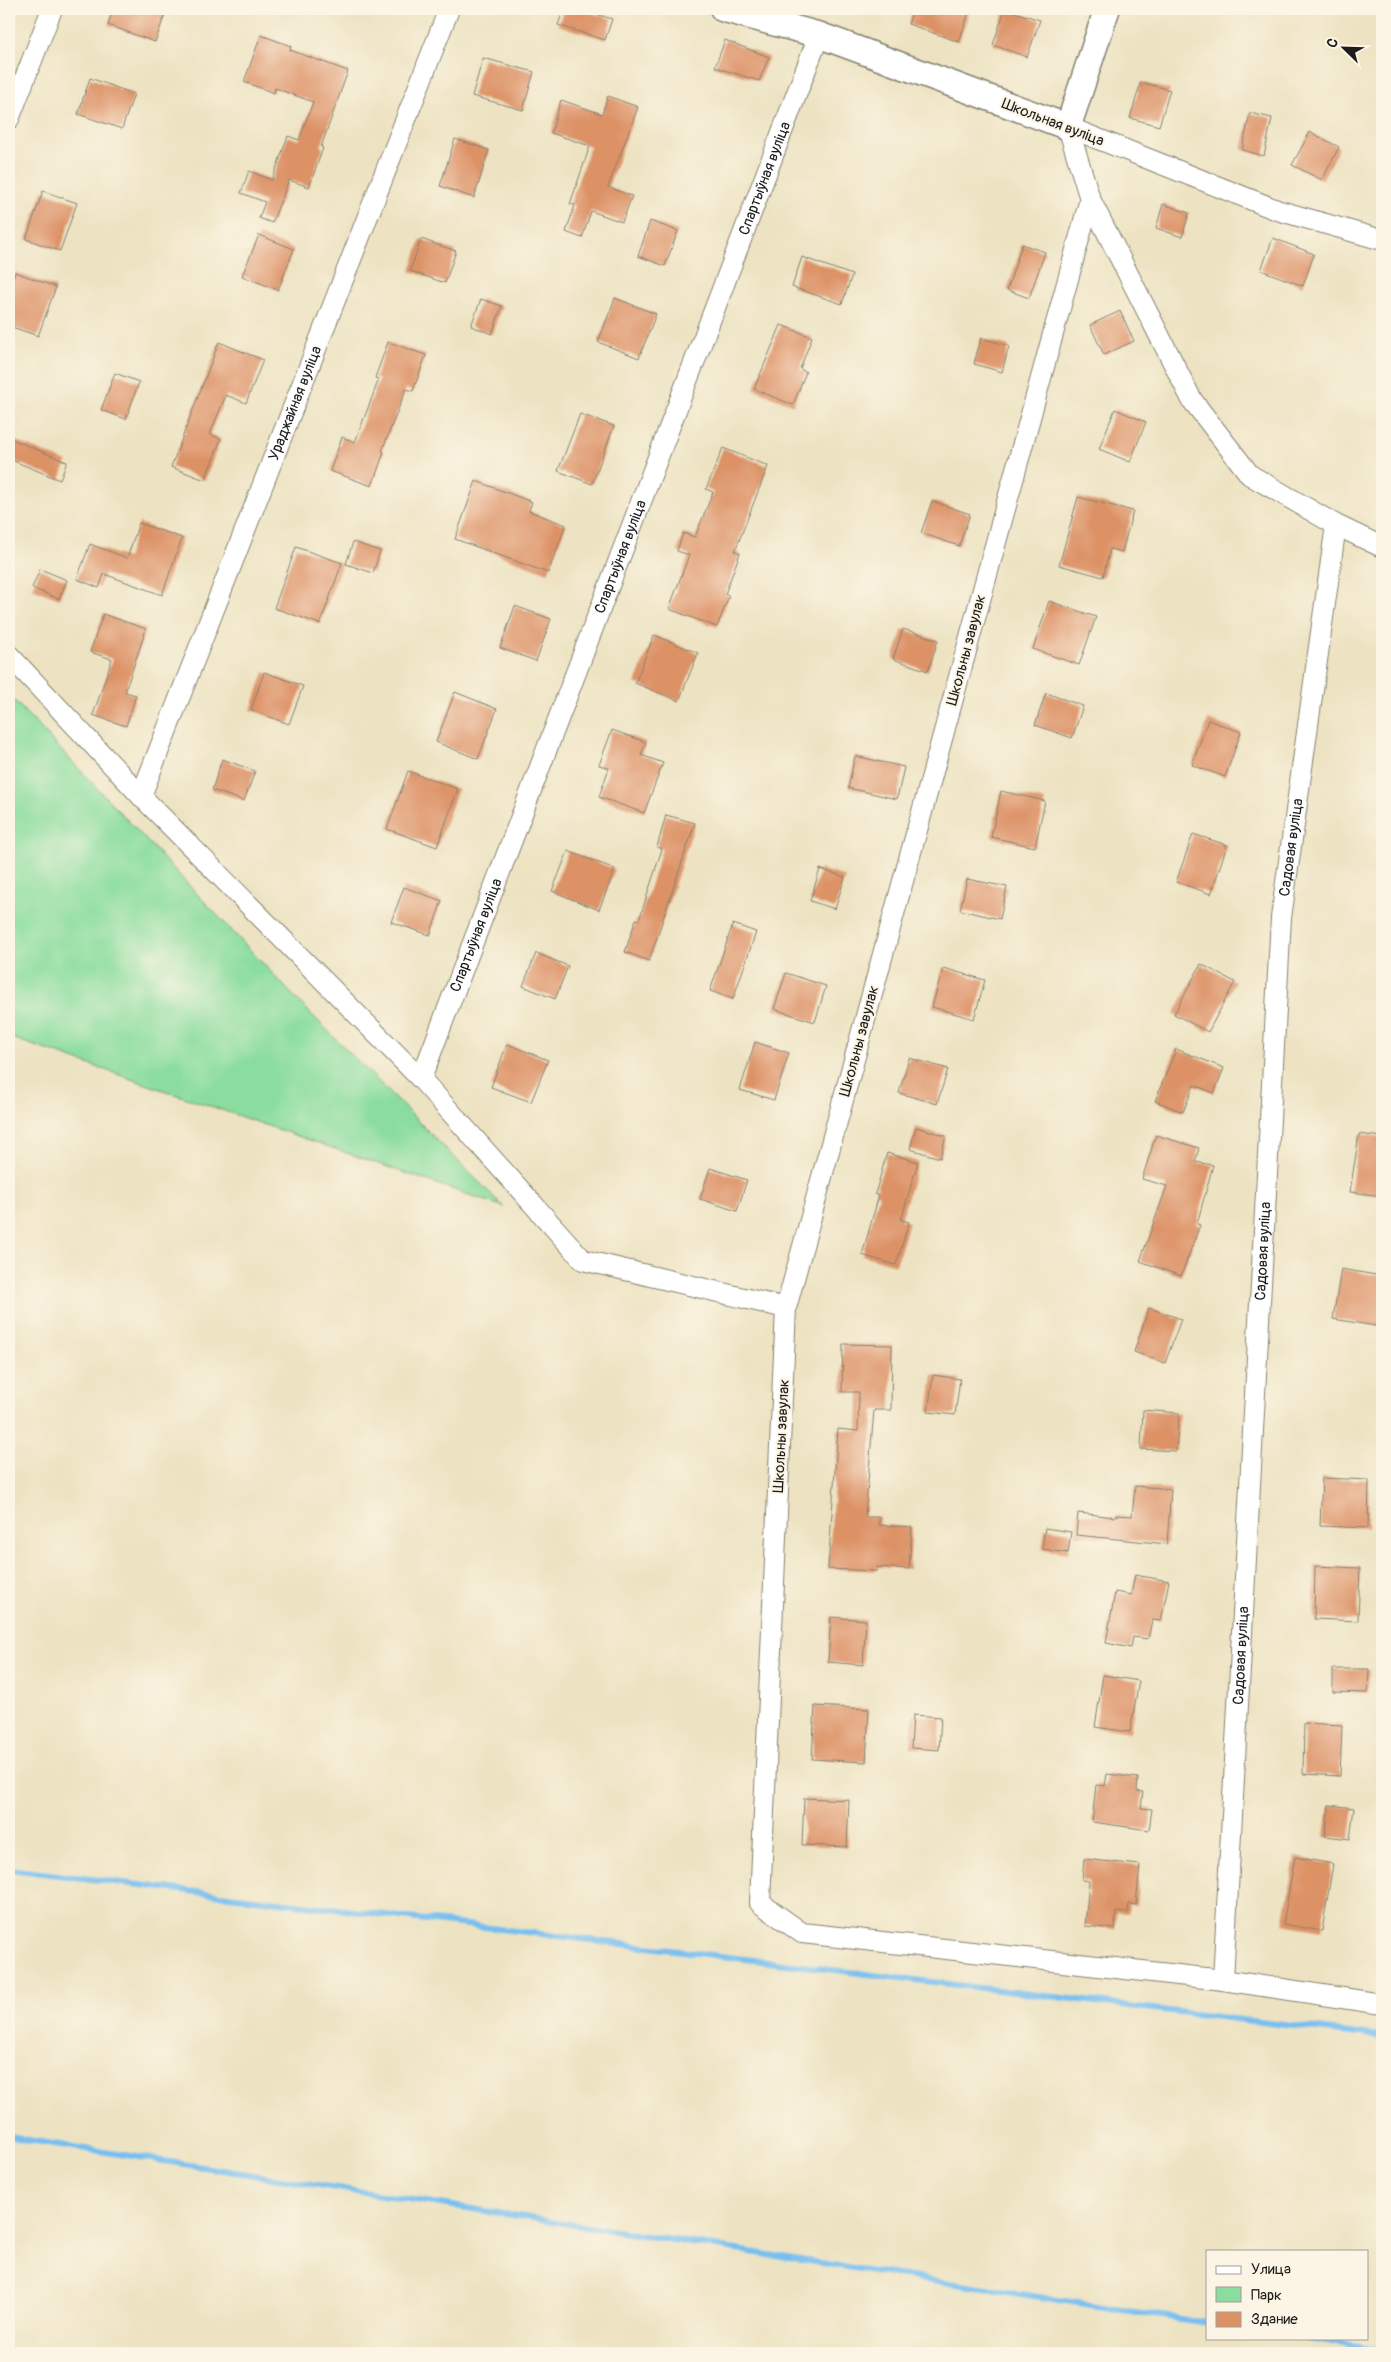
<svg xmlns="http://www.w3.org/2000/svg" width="1391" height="2362" font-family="Pangolin,sans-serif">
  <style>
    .green { fill: #8add9e; stroke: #537c5d }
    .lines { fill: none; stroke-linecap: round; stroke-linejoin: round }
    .stream { stroke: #78bff0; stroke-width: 6 }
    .building { fill: #dd9266 }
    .minor-casing { stroke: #84806f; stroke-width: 22 }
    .tertiary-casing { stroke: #84806f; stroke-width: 28 }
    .minor { stroke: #fff; stroke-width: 20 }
    .tertiary { stroke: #fff; stroke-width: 25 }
    .labels { text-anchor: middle; stroke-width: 4; stroke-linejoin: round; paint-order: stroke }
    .street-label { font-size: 15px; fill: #1c1c1c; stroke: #fcf5e5 }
  </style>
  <rect width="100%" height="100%" fill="#fcf5e5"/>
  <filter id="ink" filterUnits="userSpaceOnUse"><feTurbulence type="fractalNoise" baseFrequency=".02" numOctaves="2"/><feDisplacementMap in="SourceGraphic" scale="10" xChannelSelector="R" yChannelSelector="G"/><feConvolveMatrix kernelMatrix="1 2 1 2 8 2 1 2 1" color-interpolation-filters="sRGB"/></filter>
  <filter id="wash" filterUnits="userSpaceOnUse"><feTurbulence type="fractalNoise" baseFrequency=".0096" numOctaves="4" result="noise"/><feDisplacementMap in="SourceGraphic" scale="20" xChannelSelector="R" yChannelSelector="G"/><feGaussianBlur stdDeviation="1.12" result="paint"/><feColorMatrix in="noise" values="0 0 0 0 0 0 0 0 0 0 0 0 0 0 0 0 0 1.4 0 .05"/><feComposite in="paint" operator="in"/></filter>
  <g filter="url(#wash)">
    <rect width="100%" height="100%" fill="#ede3c2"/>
    <path class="green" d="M 9,695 L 305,1008 L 504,1207 L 9,1037 Z"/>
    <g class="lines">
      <g class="stream">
        <path d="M 9,1869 L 1382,2037"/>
        <path d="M 9,2137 L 1207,2323"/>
        <path d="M 1308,2338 L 1382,2350"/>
      </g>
    </g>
    <g id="blocks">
      <g class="building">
        <path d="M 113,9 L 167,9 L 155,42 L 108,25 Z"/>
        <path d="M 564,9 L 580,9 L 612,19 L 605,40 L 558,25 Z"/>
        <path d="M 913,9 L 970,9 L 959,42 L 908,24 Z"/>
        <path d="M 1005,9 L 1040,20 L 1027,57 L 993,45 Z"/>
        <path d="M 261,35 L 291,46 L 290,50 L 348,71 L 321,147 L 323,148 L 309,187 L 289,180 L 272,223 L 259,218 L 265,202 L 241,193 L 249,171 L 272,180 L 288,136 L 299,140 L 313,102 L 275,88 L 274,93 L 244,82 Z"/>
        <path d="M 725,40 L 769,57 L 759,81 L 715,67 Z"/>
        <path d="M 483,58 L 534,72 L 523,110 L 472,96 Z"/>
        <path d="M 90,78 L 134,94 L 122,129 L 78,114 Z"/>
        <path d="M 1141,82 L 1170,90 L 1159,126 L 1130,118 Z"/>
        <path d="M 608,96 L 638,107 L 608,187 L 632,196 L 622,222 L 591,211 L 582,238 L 566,232 L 575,205 L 570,204 L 590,146 L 551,133 L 561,100 L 602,114 Z"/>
        <path d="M 1250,113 L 1272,118 L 1264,156 L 1242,150 Z"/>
        <path d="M 1310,132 L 1339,147 L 1322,180 L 1292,165 Z"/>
        <path d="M 455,139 L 489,150 L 474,198 L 440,186 Z"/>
        <path d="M 43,191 L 77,203 L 60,251 L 26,239 Z"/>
        <path d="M 1163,204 L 1189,213 L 1182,237 L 1156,228 Z"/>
        <path d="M 650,221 L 678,231 L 665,266 L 638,256 Z"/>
        <path d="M 259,235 L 294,249 L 278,290 L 242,276 Z"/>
        <path d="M 1273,238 L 1314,254 L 1303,286 L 1261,270 Z"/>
        <path d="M 421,239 L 456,251 L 445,283 L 410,271 Z"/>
        <path d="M 1022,244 L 1045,252 L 1029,298 L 1007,290 Z"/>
        <path d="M 802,257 L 852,275 L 842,304 L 792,287 Z"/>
        <path d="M 15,272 L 56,287 L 38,336 L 9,326 L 9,290 Z"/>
        <path d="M 615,298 L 656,314 L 639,358 L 598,342 Z"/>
        <path d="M 481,299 L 502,306 L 492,334 L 471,326 Z"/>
        <path d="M 1120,311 L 1134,341 L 1104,355 L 1090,325 Z"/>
        <path d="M 781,325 L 812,337 L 800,369 L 806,372 L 793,405 L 754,389 Z"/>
        <path d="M 981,338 L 1009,346 L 1002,372 L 974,364 Z"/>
        <path d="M 219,342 L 263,360 L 246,403 L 226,395 L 210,434 L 221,439 L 205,480 L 171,467 Z"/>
        <path d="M 388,342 L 426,355 L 413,391 L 406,389 L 382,451 L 384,452 L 372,486 L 330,471 L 342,437 L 355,442 L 379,379 L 375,378 Z"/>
        <path d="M 115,373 L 139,382 L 126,419 L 101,410 Z"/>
        <path d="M 1115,409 L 1146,422 L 1130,462 L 1099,449 Z"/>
        <path d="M 580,414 L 614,426 L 592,484 L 558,471 Z"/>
        <path d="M 9,438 L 67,462 L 60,480 L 9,459 Z"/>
        <path d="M 723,448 L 768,466 L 735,551 L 740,553 L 725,594 L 729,596 L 717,627 L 669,609 L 689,555 L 677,551 L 683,533 L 695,537 L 713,492 L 706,489 Z"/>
        <path d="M 476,481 L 532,502 L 529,511 L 566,525 L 548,573 L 455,539 Z"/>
        <path d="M 1078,497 L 1133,511 L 1122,552 L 1110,549 L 1103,577 L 1059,565 Z"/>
        <path d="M 932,501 L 970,514 L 959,546 L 921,533 Z"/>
        <path d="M 139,523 L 182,538 L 162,595 L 104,574 L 99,588 L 77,579 L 90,544 L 127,558 Z"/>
        <path d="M 353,542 L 380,551 L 373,573 L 346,564 Z"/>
        <path d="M 296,547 L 342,563 L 320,624 L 274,608 Z"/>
        <path d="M 40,569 L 67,580 L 59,599 L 32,588 Z"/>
        <path d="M 1049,601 L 1096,617 L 1079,665 L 1033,649 Z"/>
        <path d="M 515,606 L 551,619 L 536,661 L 500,648 Z"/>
        <path d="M 103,614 L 146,629 L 125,692 L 136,695 L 126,726 L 93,715 L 112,659 L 90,652 Z"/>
        <path d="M 903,629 L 938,640 L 928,671 L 893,659 Z"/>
        <path d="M 654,635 L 698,653 L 679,701 L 635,683 Z"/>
        <path d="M 264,672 L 303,686 L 289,724 L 251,710 Z"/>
        <path d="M 455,692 L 497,709 L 478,759 L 436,742 Z"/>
        <path d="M 1046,693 L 1083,706 L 1072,738 L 1035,725 Z"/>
        <path d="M 1208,720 L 1241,732 L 1225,777 L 1192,765 Z"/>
        <path d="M 612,730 L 646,742 L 641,755 L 663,763 L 644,813 L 599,797 L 609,768 L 599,765 Z"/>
        <path d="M 855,756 L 904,767 L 897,799 L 848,788 Z"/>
        <path d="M 222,759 L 255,771 L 244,801 L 212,790 Z"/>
        <path d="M 408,771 L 458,789 L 437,847 L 387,829 Z"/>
        <path d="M 1001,791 L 1045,801 L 1035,847 L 991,837 Z"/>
        <path d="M 666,815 L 695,823 L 649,961 L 625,952 L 636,919 L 639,920 L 662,849 L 657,847 Z"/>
        <path d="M 1193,834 L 1227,845 L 1211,894 L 1176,882 Z"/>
        <path d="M 568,851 L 615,869 L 599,910 L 552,891 Z"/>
        <path d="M 820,869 L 845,877 L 835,909 L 810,901 Z"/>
        <path d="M 967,879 L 1007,887 L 1000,919 L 960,910 Z"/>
        <path d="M 404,887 L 442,901 L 430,935 L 391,922 Z"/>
        <path d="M 733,924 L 756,932 L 733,999 L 710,991 Z"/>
        <path d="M 536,953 L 568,966 L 555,999 L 523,986 Z"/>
        <path d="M 1201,964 L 1235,982 L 1208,1032 L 1174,1014 Z"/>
        <path d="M 943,968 L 985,980 L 974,1019 L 932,1007 Z"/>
        <path d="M 786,973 L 826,986 L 815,1022 L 774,1009 Z"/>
        <path d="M 755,1042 L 789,1053 L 774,1100 L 740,1090 Z"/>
        <path d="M 507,1044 L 548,1060 L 531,1102 L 491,1087 Z"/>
        <path d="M 1176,1049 L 1224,1068 L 1214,1093 L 1194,1085 L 1183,1112 L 1155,1101 Z"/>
        <path d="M 909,1058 L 948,1069 L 937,1104 L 899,1093 Z"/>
        <path d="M 916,1127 L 946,1136 L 940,1158 L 910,1149 Z"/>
        <path d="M 1359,1134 L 1382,1137 L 1382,1196 L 1350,1192 Z"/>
        <path d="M 1156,1135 L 1199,1148 L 1195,1162 L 1213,1165 L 1197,1224 L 1200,1225 L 1181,1276 L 1140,1261 L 1167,1186 L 1142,1179 Z"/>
        <path d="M 887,1153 L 918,1162 L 901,1220 L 909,1222 L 896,1265 L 862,1255 L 879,1195 L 875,1194 Z"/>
        <path d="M 710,1168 L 747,1180 L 737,1211 L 700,1199 Z"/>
        <path d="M 1341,1269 L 1382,1276 L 1382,1327 L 1333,1319 Z"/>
        <path d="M 1149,1308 L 1181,1319 L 1165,1363 L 1134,1352 Z"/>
        <path d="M 843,1344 L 892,1345 L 891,1410 L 874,1410 L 865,1517 L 879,1517 L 879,1525 L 912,1527 L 909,1569 L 877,1567 L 877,1571 L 828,1569 L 838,1429 L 858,1431 L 859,1392 L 842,1392 Z"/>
        <path d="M 933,1375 L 960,1379 L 955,1415 L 928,1412 Z"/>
        <path d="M 1143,1410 L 1179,1413 L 1176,1451 L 1141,1449 Z"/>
        <path d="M 1322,1478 L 1369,1480 L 1368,1528 L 1320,1526 Z"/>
        <path d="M 1135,1486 L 1171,1489 L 1167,1544 L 1076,1535 L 1078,1513 L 1115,1517 L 1116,1515 L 1132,1516 Z"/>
        <path d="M 1045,1528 L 1071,1532 L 1068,1553 L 1042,1549 Z"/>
        <path d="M 1315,1566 L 1360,1568 L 1358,1621 L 1314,1619 Z"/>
        <path d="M 1135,1575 L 1169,1581 L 1161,1621 L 1152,1620 L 1148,1639 L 1133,1637 L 1131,1648 L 1106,1643 L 1115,1592 L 1131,1595 Z"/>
        <path d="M 831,1617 L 866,1620 L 863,1665 L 828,1662 Z"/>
        <path d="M 1333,1669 L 1369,1669 L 1368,1693 L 1333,1692 Z"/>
        <path d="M 1103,1675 L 1139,1681 L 1130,1732 L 1095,1727 Z"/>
        <path d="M 815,1706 L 869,1709 L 866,1762 L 812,1759 Z"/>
        <path d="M 913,1715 L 941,1717 L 939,1750 L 911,1748 Z"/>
        <path d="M 1304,1723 L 1342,1725 L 1340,1776 L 1303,1774 Z"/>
        <path d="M 1107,1774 L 1138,1778 L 1137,1791 L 1143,1792 L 1141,1808 L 1152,1809 L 1149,1830 L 1092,1822 L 1096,1785 L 1105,1786 Z"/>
        <path d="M 804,1798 L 849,1800 L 847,1847 L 802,1845 Z"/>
        <path d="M 1329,1805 L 1354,1808 L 1350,1839 L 1325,1836 Z"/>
        <path d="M 1295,1857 L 1333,1864 L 1322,1931 L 1283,1924 Z"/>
        <path d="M 1084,1859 L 1140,1865 L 1136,1905 L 1129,1904 L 1128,1913 L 1116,1912 L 1115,1929 L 1085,1926 L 1089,1881 L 1082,1880 Z"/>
      </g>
    </g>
  </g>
  <g filter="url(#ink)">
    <use href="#blocks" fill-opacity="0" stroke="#84806f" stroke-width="1"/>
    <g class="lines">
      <defs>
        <g id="minor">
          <path d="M 9,119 L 52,9"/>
          <path d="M 1068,127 L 1090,199 L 1192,400 L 1250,475 L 1336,525 L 1382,547"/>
          <path d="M 1068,127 L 1277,210 L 1382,240"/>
          <path d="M 1090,199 L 786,1308 L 760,1903 L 802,1933 L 1223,1980 L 1382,2004"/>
          <path d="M 9,655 L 141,796 L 421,1079 L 583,1260 L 786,1308"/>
          <path id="s1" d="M 141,796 L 449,9"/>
          <path id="s2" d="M 421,1079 L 819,35"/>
          <path id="s3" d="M 1223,1980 L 1281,918 L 1336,525"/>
        </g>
        <path id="tertiary" d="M 723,9 L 819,35 L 1068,127 L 1107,9"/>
      </defs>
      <use href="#minor" class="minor-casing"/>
      <use href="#tertiary" class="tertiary-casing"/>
      <use href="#minor" class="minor"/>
      <use href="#tertiary" class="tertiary"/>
    </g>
  </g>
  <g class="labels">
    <g class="street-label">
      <text transform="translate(1053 122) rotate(21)" y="5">Школьная вуліца</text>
      <text dy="5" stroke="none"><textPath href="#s2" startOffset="964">Спартыўная вуліца</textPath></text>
      <text dy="5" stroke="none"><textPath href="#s1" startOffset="422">Ураджайная вуліца</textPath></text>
      <text dy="5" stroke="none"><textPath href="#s2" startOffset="559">Спартыўная вуліца</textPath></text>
      <text transform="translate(966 650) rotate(-75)" y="5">Школьны завулак</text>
      <text dy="5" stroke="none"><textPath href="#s3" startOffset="1135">Садовая вуліца</textPath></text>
      <text dy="5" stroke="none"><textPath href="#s2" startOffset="154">Спартыўная вуліца</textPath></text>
      <text transform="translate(859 1041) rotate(-75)" y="5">Школьны завулак</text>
      <text dy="5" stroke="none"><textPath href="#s3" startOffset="730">Садовая вуліца</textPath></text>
      <text transform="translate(781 1436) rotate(-87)" y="5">Школьны завулак</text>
      <text dy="5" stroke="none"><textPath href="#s3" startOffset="325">Садовая вуліца</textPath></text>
    </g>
  </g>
  <rect width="1391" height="2362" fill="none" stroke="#fcf5e5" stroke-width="30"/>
  <rect x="1206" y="2250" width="162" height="90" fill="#fcf5e5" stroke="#a29e95"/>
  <rect x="1216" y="2266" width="25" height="8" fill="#ffffff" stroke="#a29e95"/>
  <text x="1251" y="2274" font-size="15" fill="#1c1c1c">Улица</text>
  <rect x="1216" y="2287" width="25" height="15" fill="#8add9e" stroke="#a29e95"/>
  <text x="1251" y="2300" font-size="15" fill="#1c1c1c">Парк</text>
  <rect x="1216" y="2312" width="25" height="15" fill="#dd9266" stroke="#a29e95"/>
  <text x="1251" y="2324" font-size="15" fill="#1c1c1c">Здание</text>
  <g transform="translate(1344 48) rotate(293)" stroke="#fcf5e5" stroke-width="4" paint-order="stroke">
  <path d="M0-4L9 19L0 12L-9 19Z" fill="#1c1c1c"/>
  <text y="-8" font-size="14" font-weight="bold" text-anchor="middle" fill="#1c1c1c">С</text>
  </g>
</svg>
